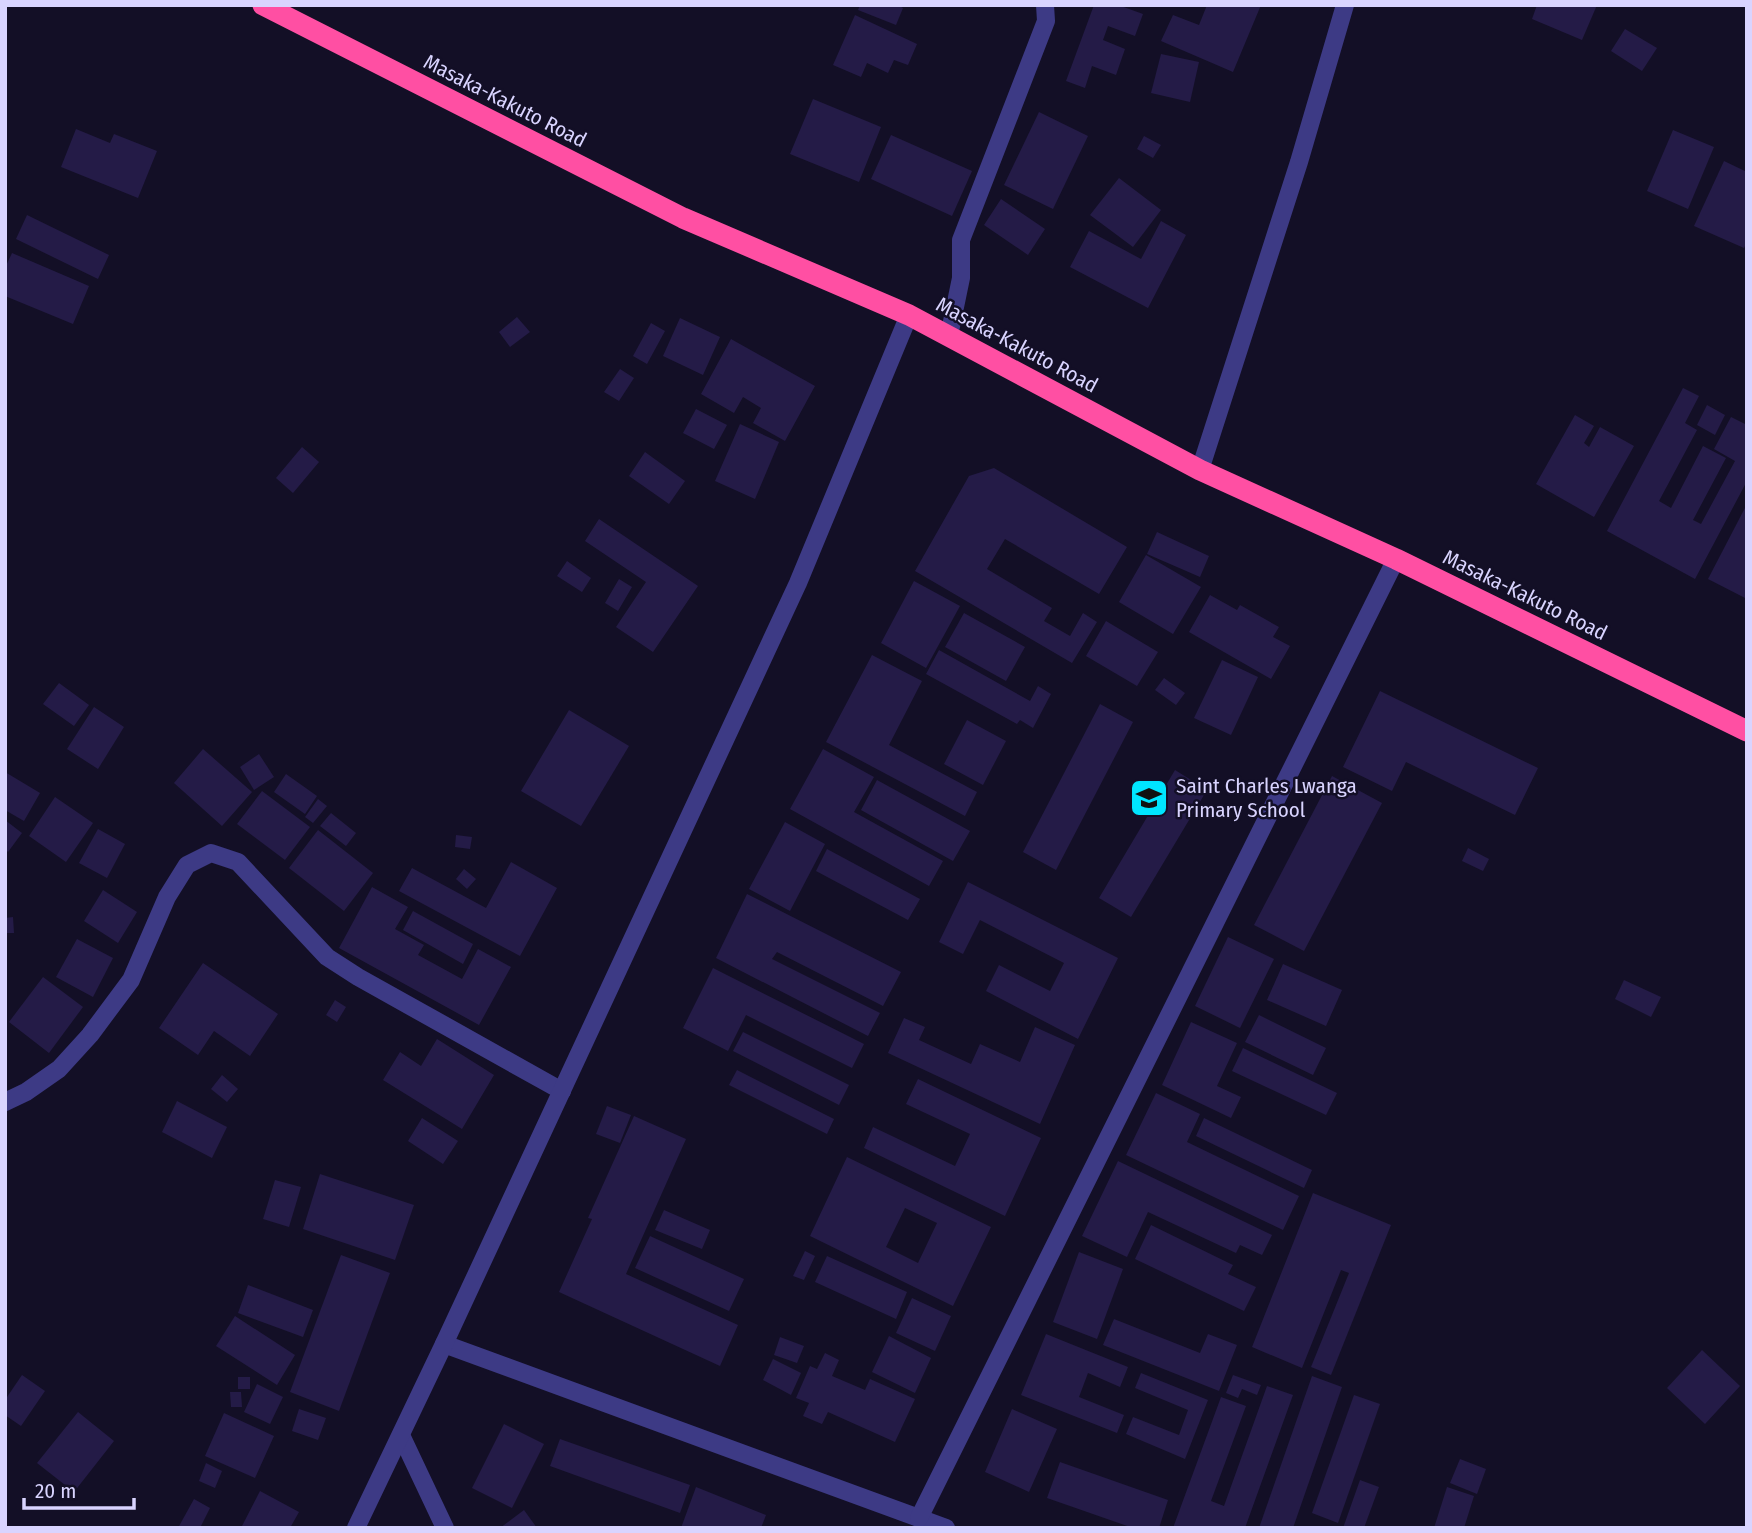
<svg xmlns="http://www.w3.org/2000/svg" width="1752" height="1533" font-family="'Fira Sans Condensed',sans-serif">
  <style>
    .building { fill: #241b47; fill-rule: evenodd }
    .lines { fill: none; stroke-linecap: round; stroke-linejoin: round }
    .minor { stroke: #3d3a85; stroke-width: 18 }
    .highway { stroke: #ff4fa3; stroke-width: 21 }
    .labels { text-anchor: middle; stroke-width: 5; stroke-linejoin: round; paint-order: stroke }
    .street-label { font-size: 21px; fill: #d9d4ff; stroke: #130f26 }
    .poi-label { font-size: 21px; fill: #d9d4ff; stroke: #130f26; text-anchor: start }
  </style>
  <rect width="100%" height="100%" fill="#130f26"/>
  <g class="building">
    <path d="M 860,5 L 897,5 L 903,8 L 896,25 L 858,10 Z"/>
    <path d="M 1094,5 L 1118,5 L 1143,14 L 1135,36 L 1108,26 L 1103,40 L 1125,49 L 1116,75 L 1092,66 L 1085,88 L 1066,81 Z"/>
    <path d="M 1207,5 L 1261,5 L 1233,72 L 1161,41 L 1173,15 L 1199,25 Z"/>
    <path d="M 1537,5 L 1597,5 L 1582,40 L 1532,19 Z"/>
    <path d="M 855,15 L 917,44 L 908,65 L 894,60 L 888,73 L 867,63 L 861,77 L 833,65 Z"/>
    <path d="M 1625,29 L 1657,48 L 1642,71 L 1611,51 Z"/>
    <path d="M 1161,54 L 1199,62 L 1190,102 L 1151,93 Z"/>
    <path d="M 813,99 L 881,127 L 859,182 L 790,154 Z"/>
    <path d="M 1039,112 L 1088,136 L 1053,209 L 1004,185 Z"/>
    <path d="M 76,129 L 110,143 L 114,134 L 157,151 L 138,198 L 61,167 Z"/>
    <path d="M 1673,130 L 1714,147 L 1688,209 L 1647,191 Z"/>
    <path d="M 891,135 L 972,171 L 952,216 L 871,179 Z"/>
    <path d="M 1144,136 L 1161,145 L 1153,158 L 1137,149 Z"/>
    <path d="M 1724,161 L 1747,172 L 1747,242 L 1744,248 L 1694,226 Z"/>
    <path d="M 1119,178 L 1161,210 L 1133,247 L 1090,215 Z"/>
    <path d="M 1001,199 L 1045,229 L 1028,255 L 984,225 Z"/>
    <path d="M 27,215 L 109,255 L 98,279 L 16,239 Z"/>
    <path d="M 1161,221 L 1186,235 L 1148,308 L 1070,267 L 1089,231 L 1141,259 Z"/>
    <path d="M 12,253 L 89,286 L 73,324 L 5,296 L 5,268 Z"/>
    <path d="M 517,317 L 530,332 L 510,347 L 499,332 Z"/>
    <path d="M 680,318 L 720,337 L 703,375 L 663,356 Z"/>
    <path d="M 651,323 L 665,331 L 647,364 L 633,356 Z"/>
    <path d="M 731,339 L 815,386 L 785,441 L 753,423 L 761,408 L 743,397 L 734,413 L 701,394 Z"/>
    <path d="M 620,369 L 634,378 L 619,401 L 604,392 Z"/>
    <path d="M 1683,388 L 1699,396 L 1685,423 L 1697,430 L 1659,501 L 1671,508 L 1703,446 L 1726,458 L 1693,520 L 1701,524 L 1735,461 L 1714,449 L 1731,417 L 1747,425 L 1747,481 L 1695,579 L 1607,531 Z"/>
    <path d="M 1707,405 L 1725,415 L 1715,435 L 1697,425 Z"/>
    <path d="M 696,409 L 727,425 L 714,449 L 683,433 Z"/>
    <path d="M 1575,415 L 1594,426 L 1584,443 L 1589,447 L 1600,427 L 1634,446 L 1594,517 L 1536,484 Z"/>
    <path d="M 740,424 L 779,442 L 755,499 L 715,481 Z"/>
    <path d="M 302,447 L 319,462 L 293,493 L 276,478 Z"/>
    <path d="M 645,452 L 685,481 L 669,504 L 629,476 Z"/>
    <path d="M 994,468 L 1127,547 L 1099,594 L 1005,539 L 987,569 L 1052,608 L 1044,621 L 1070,636 L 1083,613 L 1097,622 L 1072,663 L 915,571 L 969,476 Z"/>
    <path d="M 1747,504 L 1747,599 L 1708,579 Z"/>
    <path d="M 599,519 L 698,586 L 653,652 L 616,627 L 646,582 L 585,541 Z"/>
    <path d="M 1157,532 L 1209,556 L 1200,577 L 1147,554 Z"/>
    <path d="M 1146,555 L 1201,587 L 1173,634 L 1119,602 Z"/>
    <path d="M 567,561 L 591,578 L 582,592 L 557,576 Z"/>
    <path d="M 619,579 L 632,587 L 618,611 L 605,603 Z"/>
    <path d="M 914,581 L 960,606 L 926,668 L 881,643 Z"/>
    <path d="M 1210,595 L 1237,610 L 1240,605 L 1279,627 L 1273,637 L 1290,646 L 1271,679 L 1189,632 Z"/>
    <path d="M 964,613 L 1025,647 L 1006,681 L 945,647 Z"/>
    <path d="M 1106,621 L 1158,652 L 1137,686 L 1086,656 Z"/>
    <path d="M 939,650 L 1030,701 L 1038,686 L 1051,694 L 1033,728 L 1020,720 L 1017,724 L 926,674 Z"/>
    <path d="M 872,655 L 922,681 L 889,745 L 977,792 L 965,816 L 826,742 Z"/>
    <path d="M 1222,660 L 1258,677 L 1231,735 L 1194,718 Z"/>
    <path d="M 1164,678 L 1185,693 L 1176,705 L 1155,690 Z"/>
    <path d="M 59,683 L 89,705 L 74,726 L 43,704 Z"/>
    <path d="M 1380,691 L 1538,768 L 1515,815 L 1406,762 L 1392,791 L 1343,767 Z"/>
    <path d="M 1100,704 L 1133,722 L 1056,870 L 1023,852 Z"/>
    <path d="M 94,707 L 124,727 L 98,769 L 67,749 Z"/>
    <path d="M 569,710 L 629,746 L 581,826 L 521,791 Z"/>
    <path d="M 967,720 L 1006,741 L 983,785 L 944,764 Z"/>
    <path d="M 203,749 L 252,792 L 222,826 L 174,783 Z"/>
    <path d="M 823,749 L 874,777 L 854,812 L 943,861 L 929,886 L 790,809 Z"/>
    <path d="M 259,754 L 274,777 L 254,790 L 240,767 Z"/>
    <path d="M 1175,770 L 1207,790 L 1131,917 L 1099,898 Z"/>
    <path d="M 5,772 L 40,793 L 24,821 L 5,810 Z"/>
    <path d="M 286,774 L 317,796 L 305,814 L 274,792 Z"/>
    <path d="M 1332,776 L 1382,803 L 1304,951 L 1254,925 Z"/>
    <path d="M 877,780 L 970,831 L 953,861 L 861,810 Z"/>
    <path d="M 262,791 L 310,827 L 285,860 L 237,824 Z"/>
    <path d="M 55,797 L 93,823 L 66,862 L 29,836 Z"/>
    <path d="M 318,799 L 327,806 L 313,823 L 305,817 Z"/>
    <path d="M 331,813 L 356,833 L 346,846 L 320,826 Z"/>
    <path d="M 5,820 L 22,833 L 8,852 L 5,849 Z"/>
    <path d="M 785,822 L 825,844 L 790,911 L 749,889 Z"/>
    <path d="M 98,829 L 125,844 L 107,878 L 79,863 Z"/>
    <path d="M 318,830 L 373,873 L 344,911 L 289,868 Z"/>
    <path d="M 456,835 L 472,837 L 470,849 L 455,847 Z"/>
    <path d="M 1468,848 L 1489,859 L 1483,871 L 1462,861 Z"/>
    <path d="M 827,849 L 920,899 L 908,920 L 816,871 Z"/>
    <path d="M 511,862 L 557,888 L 520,956 L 399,891 L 412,868 L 486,908 Z"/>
    <path d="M 464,869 L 476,879 L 467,889 L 456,879 Z"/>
    <path d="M 968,882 L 1118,958 L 1078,1039 L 986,991 L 999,965 L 1050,991 L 1064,963 L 980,920 L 963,954 L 939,942 Z"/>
    <path d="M 372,887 L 408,907 L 395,929 L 424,945 L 418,955 L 462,979 L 478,949 L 511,967 L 479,1025 L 339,948 Z"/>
    <path d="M 103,890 L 137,912 L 118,943 L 84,921 Z"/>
    <path d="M 747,894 L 901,972 L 883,1006 L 777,952 L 772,959 L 880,1013 L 868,1036 L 716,958 Z"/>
    <path d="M 413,911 L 473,944 L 463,964 L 403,930 Z"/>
    <path d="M 13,917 L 14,933 L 5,933 L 5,918 Z"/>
    <path d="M 1228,937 L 1274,959 L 1240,1028 L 1195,1006 Z"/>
    <path d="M 77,939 L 113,958 L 93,997 L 56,977 Z"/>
    <path d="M 203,963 L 278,1014 L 250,1056 L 214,1031 L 198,1055 L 159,1028 Z"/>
    <path d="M 1283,964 L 1342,990 L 1326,1026 L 1267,1000 Z"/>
    <path d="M 713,968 L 864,1044 L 852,1068 L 746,1015 L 728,1051 L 683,1028 Z"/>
    <path d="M 43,977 L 83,1007 L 49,1053 L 9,1022 Z"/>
    <path d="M 1624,980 L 1661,997 L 1651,1017 L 1615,999 Z"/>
    <path d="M 335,1000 L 346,1007 L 337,1022 L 326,1015 Z"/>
    <path d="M 1259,1015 L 1326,1048 L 1313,1075 L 1245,1042 Z"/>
    <path d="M 904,1018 L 925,1027 L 919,1040 L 971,1064 L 980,1044 L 1020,1062 L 1035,1027 L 1075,1045 L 1040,1124 L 888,1053 Z"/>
    <path d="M 1191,1022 L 1237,1043 L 1217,1086 L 1241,1097 L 1231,1118 L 1162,1085 Z"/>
    <path d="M 743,1032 L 849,1085 L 839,1105 L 733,1051 Z"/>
    <path d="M 437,1039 L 494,1075 L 462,1129 L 383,1080 L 400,1052 L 421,1066 Z"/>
    <path d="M 1243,1048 L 1337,1093 L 1326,1115 L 1232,1071 Z"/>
    <path d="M 737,1070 L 834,1119 L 827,1134 L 729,1085 Z"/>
    <path d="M 222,1075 L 238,1089 L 227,1102 L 211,1089 Z"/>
    <path d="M 918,1079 L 1041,1138 L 1005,1216 L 864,1148 L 873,1127 L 955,1166 L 970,1134 L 906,1104 Z"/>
    <path d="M 1156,1093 L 1200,1114 L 1187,1142 L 1299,1196 L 1283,1230 L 1126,1155 Z"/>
    <path d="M 177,1101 L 227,1127 L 212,1158 L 162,1132 Z"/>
    <path d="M 607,1106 L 631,1115 L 620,1143 L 596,1134 Z"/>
    <path d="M 634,1116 L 686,1139 L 626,1274 L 738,1325 L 720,1366 L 559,1292 L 592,1219 L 588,1218 Z"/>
    <path d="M 422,1118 L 458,1141 L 443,1164 L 408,1141 Z"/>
    <path d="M 1204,1118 L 1312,1170 L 1304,1188 L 1196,1136 Z"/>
    <path d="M 847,1157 L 991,1227 L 953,1306 L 810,1236 ZM 905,1208 L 937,1223 L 918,1263 L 886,1247 Z"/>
    <path d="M 1118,1161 L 1272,1235 L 1262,1255 L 1240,1245 L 1236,1253 L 1148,1212 L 1127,1257 L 1082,1236 Z"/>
    <path d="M 320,1174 L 414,1205 L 395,1260 L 303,1229 Z"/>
    <path d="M 275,1180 L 301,1187 L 289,1227 L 263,1219 Z"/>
    <path d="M 1313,1193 L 1391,1225 L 1331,1375 L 1311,1367 L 1349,1273 L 1341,1270 L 1302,1368 L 1252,1347 Z"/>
    <path d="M 664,1210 L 710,1230 L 702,1249 L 655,1230 Z"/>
    <path d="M 1151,1225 L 1233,1265 L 1228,1274 L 1256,1287 L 1244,1311 L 1135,1259 Z"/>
    <path d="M 650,1236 L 744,1279 L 729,1311 L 635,1268 Z"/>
    <path d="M 805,1251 L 815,1256 L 804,1280 L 793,1276 Z"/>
    <path d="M 1079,1252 L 1123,1269 L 1097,1339 L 1053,1322 Z"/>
    <path d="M 341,1255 L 390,1273 L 339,1411 L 290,1392 Z"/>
    <path d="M 827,1256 L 907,1292 L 896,1319 L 815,1282 Z"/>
    <path d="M 248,1285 L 313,1310 L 303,1337 L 238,1313 Z"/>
    <path d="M 912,1298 L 951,1316 L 935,1351 L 896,1333 Z"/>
    <path d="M 235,1316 L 295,1355 L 277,1385 L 216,1346 Z"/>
    <path d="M 1114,1319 L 1200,1353 L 1208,1334 L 1237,1345 L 1219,1391 L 1103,1345 Z"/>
    <path d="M 1046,1334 L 1128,1367 L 1120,1387 L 1088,1373 L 1079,1397 L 1124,1415 L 1117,1433 L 1021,1395 Z"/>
    <path d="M 889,1336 L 931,1358 L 915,1393 L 872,1372 Z"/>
    <path d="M 780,1337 L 804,1346 L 797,1363 L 774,1355 Z"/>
    <path d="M 1702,1350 L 1740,1386 L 1705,1424 L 1667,1388 Z"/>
    <path d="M 825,1353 L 839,1360 L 832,1376 L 865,1390 L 870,1379 L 915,1399 L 895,1442 L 828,1412 L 822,1424 L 803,1416 L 809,1403 L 796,1398 L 810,1366 L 817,1369 Z"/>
    <path d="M 773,1359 L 801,1373 L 791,1395 L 763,1380 Z"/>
    <path d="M 1141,1373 L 1208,1400 L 1185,1459 L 1126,1434 L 1133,1417 L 1179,1435 L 1188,1410 L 1135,1388 Z"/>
    <path d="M 22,1375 L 45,1391 L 21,1426 L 5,1415 L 5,1400 Z"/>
    <path d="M 1233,1375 L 1261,1385 L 1257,1395 L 1242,1389 L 1238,1398 L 1226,1393 Z"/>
    <path d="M 1312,1376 L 1342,1387 L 1293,1528 L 1259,1528 Z"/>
    <rect x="238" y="1377" width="12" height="12"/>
    <path d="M 257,1384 L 283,1397 L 270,1424 L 244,1412 Z"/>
    <path d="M 1267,1386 L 1293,1395 L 1245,1528 L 1173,1528 L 1221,1397 L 1246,1406 L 1211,1501 L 1224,1506 Z"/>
    <path d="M 230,1392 L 241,1392 L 242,1407 L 231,1407 Z"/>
    <path d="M 1354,1395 L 1380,1404 L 1338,1523 L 1312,1513 Z"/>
    <path d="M 299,1409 L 326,1418 L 318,1440 L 292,1431 Z"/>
    <path d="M 1012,1409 L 1057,1429 L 1029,1492 L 985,1472 Z"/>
    <path d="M 78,1412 L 114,1441 L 74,1492 L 37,1463 Z"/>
    <path d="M 224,1413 L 274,1436 L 255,1478 L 205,1456 Z"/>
    <path d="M 504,1424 L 544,1444 L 512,1508 L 472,1488 Z"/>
    <path d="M 560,1439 L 690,1485 L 680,1513 L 550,1466 Z"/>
    <path d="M 1460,1459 L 1486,1469 L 1477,1494 L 1450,1483 Z"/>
    <path d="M 1060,1462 L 1168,1500 L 1159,1528 L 1133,1528 L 1047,1498 Z"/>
    <path d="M 206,1463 L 222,1471 L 215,1488 L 199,1481 Z"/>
    <path d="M 1360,1480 L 1379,1487 L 1364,1528 L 1343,1528 Z"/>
    <path d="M 696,1487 L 766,1515 L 761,1528 L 681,1528 Z"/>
    <path d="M 1447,1487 L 1474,1496 L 1464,1528 L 1434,1528 Z"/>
    <path d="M 260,1491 L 299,1512 L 290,1528 L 241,1528 Z"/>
    <path d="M 194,1499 L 210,1508 L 200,1528 L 178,1528 Z"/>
    <path d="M 524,1510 L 537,1528 L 500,1528 Z"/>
  </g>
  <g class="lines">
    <g class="minor">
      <path d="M 949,336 L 961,278 L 961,240 L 1046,21 L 1045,5"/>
      <path d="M 1200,470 L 1299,162 L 1345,5"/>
      <path d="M 5,1102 L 26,1092 L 59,1069 L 90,1035 L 131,980 L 167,897 L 187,865 L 211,853 L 238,862 L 327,957 L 358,977 L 562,1091"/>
      <path d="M 444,1344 L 946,1528"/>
      <path d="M 401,1435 L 445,1528"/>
      <path d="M 919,1518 L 1396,559"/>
      <path d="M 356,1528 L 444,1344 L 798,583 L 909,315"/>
    </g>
    <path class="highway" d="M 263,5 L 683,218 L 909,315 L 1200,470 L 1396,559 L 1747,731"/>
  </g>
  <defs>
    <symbol id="school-square" viewBox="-11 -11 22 22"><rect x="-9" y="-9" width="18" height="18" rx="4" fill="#00e5ff" stroke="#130f26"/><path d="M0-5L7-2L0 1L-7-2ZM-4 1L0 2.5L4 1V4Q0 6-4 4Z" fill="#111"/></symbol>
  </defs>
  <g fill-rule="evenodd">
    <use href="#school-square" x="1127" y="776" width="44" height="44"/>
  </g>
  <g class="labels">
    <g class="street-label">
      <text transform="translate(505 101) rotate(27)" y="7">Masaka-Kakuto Road</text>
      <text transform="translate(1017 345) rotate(28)" y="7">Masaka-Kakuto Road</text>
      <text transform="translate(1525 595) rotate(26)" y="7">Masaka-Kakuto Road</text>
    </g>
    <g class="poi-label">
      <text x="1176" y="793">Saint Charles Lwanga<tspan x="1176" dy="24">Primary School</tspan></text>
    </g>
  </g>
  <rect width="1752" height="1533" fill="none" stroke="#d9d4ff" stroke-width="14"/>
  <path d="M24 1498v10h110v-10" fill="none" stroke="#d9d4ff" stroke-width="3.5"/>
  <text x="35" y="1498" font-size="21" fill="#d9d4ff" stroke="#130f26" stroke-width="5" paint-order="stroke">20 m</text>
</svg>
